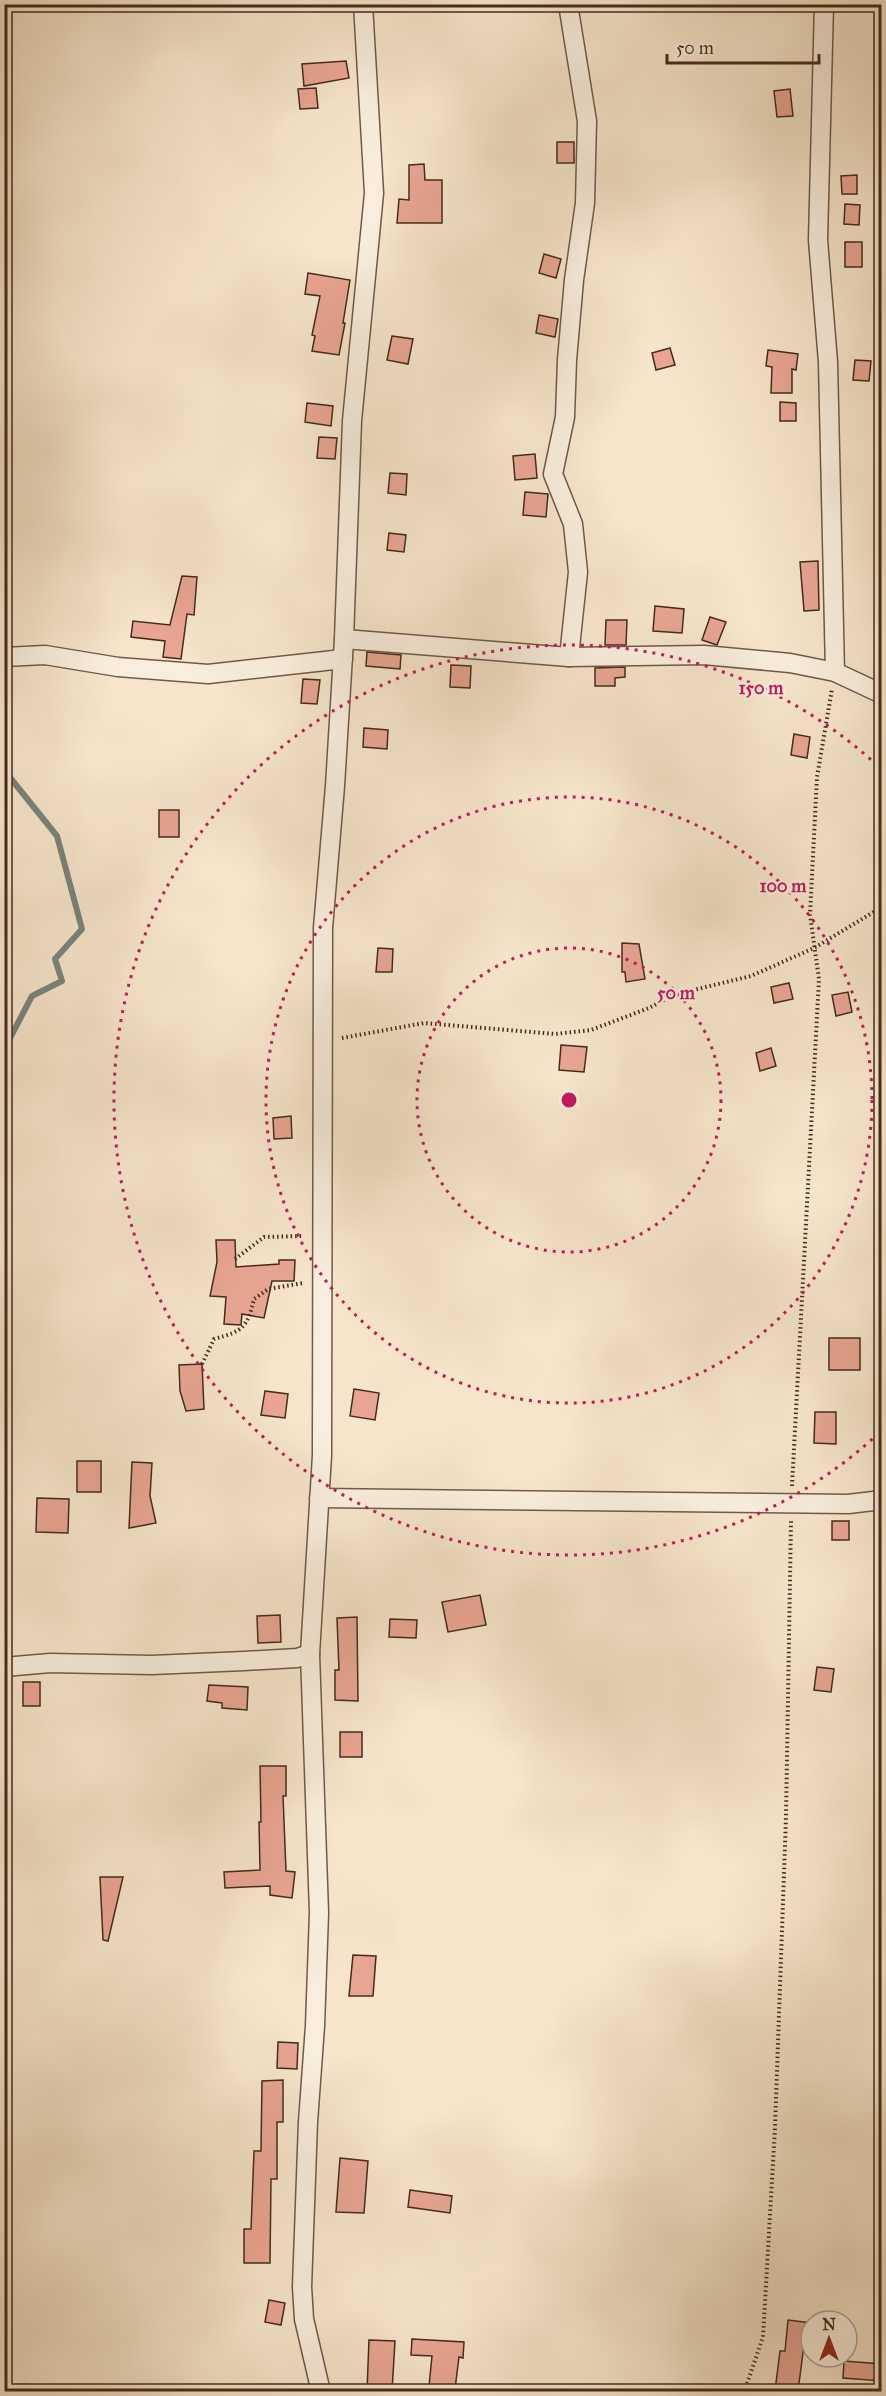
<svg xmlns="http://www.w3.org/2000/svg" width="886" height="2396" font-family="'IM FELL Great Primer',serif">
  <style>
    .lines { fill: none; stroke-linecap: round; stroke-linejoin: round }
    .stream { stroke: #79847b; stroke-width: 6 }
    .building { fill: #e9a593; stroke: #442b1c; stroke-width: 1.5 }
    .street-casing { stroke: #705a48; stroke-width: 21 }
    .path { stroke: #442b1c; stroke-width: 4; stroke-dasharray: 1.5 3; stroke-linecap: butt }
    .street { stroke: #f9eedd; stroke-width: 18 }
    .ring { fill: none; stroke: #c2185b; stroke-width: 3; stroke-dasharray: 3 6 }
    .centre { fill: #c2185b; stroke: #f9eedd; stroke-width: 3 }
    .ring-label { font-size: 18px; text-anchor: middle; font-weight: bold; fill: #c2185b; stroke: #f9eedd; stroke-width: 4.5; stroke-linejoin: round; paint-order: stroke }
  </style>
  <rect width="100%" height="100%" fill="#f6e5cb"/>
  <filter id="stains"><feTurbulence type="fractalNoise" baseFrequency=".00333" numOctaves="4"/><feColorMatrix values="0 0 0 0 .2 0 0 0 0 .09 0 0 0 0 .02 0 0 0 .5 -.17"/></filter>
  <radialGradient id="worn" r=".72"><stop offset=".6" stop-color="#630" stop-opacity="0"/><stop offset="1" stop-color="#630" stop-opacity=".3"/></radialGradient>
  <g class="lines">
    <g class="stream">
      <path d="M 4,770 L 57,836 L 82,929 L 55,959 L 62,981 L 32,996 L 9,1040 L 4,1042"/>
      <path d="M 4,2388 L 24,2386 L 24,2392"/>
    </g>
  </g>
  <g class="building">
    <path d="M 346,61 L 349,78 L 304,86 L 302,64 Z"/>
    <path d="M 316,88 L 318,108 L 300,109 L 298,89 Z"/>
    <path d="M 790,89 L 793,116 L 777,117 L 774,91 Z"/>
    <rect x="557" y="142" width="17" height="21"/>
    <path d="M 424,164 L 425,180 L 442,180 L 442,223 L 397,223 L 399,199 L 409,200 L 409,165 Z"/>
    <path d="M 857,175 L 857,194 L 842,194 L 841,176 Z"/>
    <path d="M 845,204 L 860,205 L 859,225 L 844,224 Z"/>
    <rect x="845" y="242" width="17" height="25"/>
    <path d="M 544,254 L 561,259 L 556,278 L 539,273 Z"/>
    <path d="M 308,273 L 350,280 L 343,323 L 345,323 L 339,355 L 312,351 L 315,336 L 312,335 L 320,296 L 305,294 Z"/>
    <path d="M 539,315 L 558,319 L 555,337 L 536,333 Z"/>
    <path d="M 392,336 L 413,339 L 408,364 L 387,360 Z"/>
    <path d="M 670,348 L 675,365 L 656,370 L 652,353 Z"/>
    <path d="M 768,350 L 798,354 L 796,370 L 792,369 L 792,393 L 771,393 L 772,367 L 766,366 Z"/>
    <path d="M 855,360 L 871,361 L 869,381 L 853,380 Z"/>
    <path d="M 780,402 L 796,403 L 796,421 L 780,421 Z"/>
    <path d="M 307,403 L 333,406 L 331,426 L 305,422 Z"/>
    <path d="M 319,437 L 337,438 L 335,459 L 317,458 Z"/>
    <path d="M 535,454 L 537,478 L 515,480 L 513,456 Z"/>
    <path d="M 390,473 L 407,474 L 406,495 L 388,493 Z"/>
    <path d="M 525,492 L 548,494 L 546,517 L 523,515 Z"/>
    <path d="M 389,533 L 406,535 L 404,552 L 387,550 Z"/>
    <path d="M 818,561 L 819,610 L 804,611 L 800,562 Z"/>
    <path d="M 182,576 L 197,577 L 194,615 L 187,614 L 181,659 L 163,657 L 165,641 L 131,637 L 133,621 L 170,625 Z"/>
    <path d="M 655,606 L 684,609 L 682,633 L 653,631 Z"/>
    <path d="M 710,617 L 726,622 L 717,645 L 702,640 Z"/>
    <path d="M 606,620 L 627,620 L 626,645 L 605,645 Z"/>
    <path d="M 367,652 L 401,655 L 400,669 L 366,666 Z"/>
    <path d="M 451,665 L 471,666 L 470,688 L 450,687 Z"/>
    <path d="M 625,667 L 625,677 L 615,678 L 615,686 L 595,686 L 595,668 Z"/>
    <path d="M 303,679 L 320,680 L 317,704 L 301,703 Z"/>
    <path d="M 364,728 L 388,730 L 387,749 L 363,747 Z"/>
    <path d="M 794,734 L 810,737 L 807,758 L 791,755 Z"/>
    <rect x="159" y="810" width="20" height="27"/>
    <path d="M 622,943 L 639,944 L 645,979 L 626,982 L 625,972 L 622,972 Z"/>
    <path d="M 378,948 L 393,949 L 392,972 L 376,972 Z"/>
    <path d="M 789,983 L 793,999 L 774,1003 L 771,987 Z"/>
    <path d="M 848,992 L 852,1012 L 836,1016 L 832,995 Z"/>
    <path d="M 561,1045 L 587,1047 L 584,1072 L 559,1070 Z"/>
    <path d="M 771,1048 L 776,1066 L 760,1071 L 756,1053 Z"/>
    <path d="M 291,1116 L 292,1138 L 274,1139 L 273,1118 Z"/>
    <path d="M 216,1240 L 235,1240 L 236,1267 L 279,1264 L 279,1260 L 295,1260 L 294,1281 L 272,1281 L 264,1318 L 242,1314 L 241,1325 L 224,1324 L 226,1297 L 210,1296 L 217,1262 Z"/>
    <rect x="829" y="1338" width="31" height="32"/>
    <path d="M 202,1364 L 204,1409 L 186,1411 L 180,1391 L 179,1365 Z"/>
    <path d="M 354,1389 L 379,1393 L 375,1420 L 350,1416 Z"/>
    <path d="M 265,1391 L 288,1394 L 285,1418 L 261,1415 Z"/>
    <path d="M 815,1412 L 836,1412 L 836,1444 L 814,1443 Z"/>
    <rect x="77" y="1461" width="24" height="31"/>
    <path d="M 132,1462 L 152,1463 L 150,1496 L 156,1523 L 129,1528 Z"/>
    <path d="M 37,1498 L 69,1499 L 68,1533 L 36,1532 Z"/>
    <rect x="832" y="1521" width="17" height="19"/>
    <path d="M 480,1595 L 486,1625 L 448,1632 L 442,1602 Z"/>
    <path d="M 280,1615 L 281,1642 L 258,1643 L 257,1616 Z"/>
    <path d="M 357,1617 L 358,1701 L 335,1700 L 335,1670 L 339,1670 L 337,1618 Z"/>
    <path d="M 390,1619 L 417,1620 L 416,1638 L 389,1637 Z"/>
    <path d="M 817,1667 L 834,1669 L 831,1692 L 814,1690 Z"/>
    <rect x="23" y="1682" width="17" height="24"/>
    <path d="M 209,1685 L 248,1687 L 247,1710 L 222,1708 L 222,1703 L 207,1701 Z"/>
    <rect x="340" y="1732" width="22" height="25"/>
    <path d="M 260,1766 L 286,1766 L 286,1796 L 283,1796 L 286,1871 L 295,1872 L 292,1898 L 270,1895 L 270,1886 L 225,1888 L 224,1872 L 260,1870 L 259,1822 L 261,1822 Z"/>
    <path d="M 100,1877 L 123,1877 L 108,1941 L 103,1940 Z"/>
    <path d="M 353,1955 L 376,1956 L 373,1996 L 349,1996 Z"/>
    <path d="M 278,2042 L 298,2043 L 297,2069 L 277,2068 Z"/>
    <path d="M 283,2080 L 283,2122 L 277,2122 L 277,2179 L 271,2179 L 270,2263 L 244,2263 L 244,2229 L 251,2229 L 254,2151 L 261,2151 L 262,2081 Z"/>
    <path d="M 340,2158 L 368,2161 L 364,2213 L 336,2212 Z"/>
    <path d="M 410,2190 L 452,2196 L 450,2213 L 408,2207 Z"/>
    <path d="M 269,2300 L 285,2303 L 281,2325 L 265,2322 Z"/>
    <path d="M 788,2320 L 811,2323 L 811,2346 L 804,2345 L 798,2391 L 775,2391 L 780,2351 L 785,2351 Z"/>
    <path d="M 412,2339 L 464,2342 L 463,2358 L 459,2357 L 455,2389 L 429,2386 L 432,2356 L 411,2355 Z"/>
    <path d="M 369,2340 L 395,2341 L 392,2391 L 367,2391 Z"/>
    <path d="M 844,2361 L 882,2364 L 882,2381 L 843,2378 Z"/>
  </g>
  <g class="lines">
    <defs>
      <g id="street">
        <path d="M 568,4 L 587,121 L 585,203 L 574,280 L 567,360 L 565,417 L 553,474 L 573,524 L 578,572 L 569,657"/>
        <path d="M 824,4 L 818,240 L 828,362 L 835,672"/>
        <path d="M 344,639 L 569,657 L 704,655 L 790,663 L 835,672 L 882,694"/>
        <path d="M 4,657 L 45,655 L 118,667 L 208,674 L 343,659"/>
        <path d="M 319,1498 L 848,1504 L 882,1500"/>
        <path d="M 4,1667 L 50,1663 L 152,1665 L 244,1661 L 297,1658 L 310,1654"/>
        <path d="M 321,2392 L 304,2319 L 302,2287 L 308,2122 L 315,2026 L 319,1913 L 310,1654 L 322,1455 L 323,928 L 335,786 L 344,639 L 352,421 L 374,193 L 363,4"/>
      </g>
    </defs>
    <use href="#street" class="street-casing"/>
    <g class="path">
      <path d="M 342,1038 L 424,1023 L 555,1034 L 591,1030 L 649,1008 L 673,995 L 751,976 L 814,948 L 882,907"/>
      <path d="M 235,1259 L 264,1237 L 304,1236"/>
      <path d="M 202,1364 L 214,1339 C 243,1331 247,1328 254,1299 L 268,1289 L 304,1283"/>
      <path d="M 792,1486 L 819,979 L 810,915 L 817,777 L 832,689"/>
      <path d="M 744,2392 L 763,2337 L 775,2128 L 786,1817 L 791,1520"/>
    </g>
    <use href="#street" class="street"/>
  </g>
  <g class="ring">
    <circle cx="569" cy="1100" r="152"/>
    <circle cx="569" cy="1100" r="303"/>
    <path d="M879 1433A455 455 0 1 1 879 767"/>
  </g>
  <circle cx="569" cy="1100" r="9" class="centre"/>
  <g class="ring-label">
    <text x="761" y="694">150 m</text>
    <text x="783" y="892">100 m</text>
    <text x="676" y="999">50 m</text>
  </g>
  <rect width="886" height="2396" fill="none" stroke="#f6e5cb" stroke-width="24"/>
  <rect x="6" y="6" width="874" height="2384" fill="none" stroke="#442b1c" stroke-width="3"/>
  <rect x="12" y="12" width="862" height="2372" fill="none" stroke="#442b1c" stroke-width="1.5"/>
  <g transform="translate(829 2339)"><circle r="28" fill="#f9eedd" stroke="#b1a090" stroke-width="1.5"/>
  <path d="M0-4.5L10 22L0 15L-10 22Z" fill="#8f2418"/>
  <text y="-9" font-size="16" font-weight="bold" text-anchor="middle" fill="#442b1c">N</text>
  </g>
  <path d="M667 54v9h152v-9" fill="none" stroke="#442b1c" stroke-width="3"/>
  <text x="676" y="54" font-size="18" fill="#442b1c" stroke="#f9eedd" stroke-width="4.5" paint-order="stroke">50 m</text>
  <rect width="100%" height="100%" filter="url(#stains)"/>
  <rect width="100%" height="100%" fill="url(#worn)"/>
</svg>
